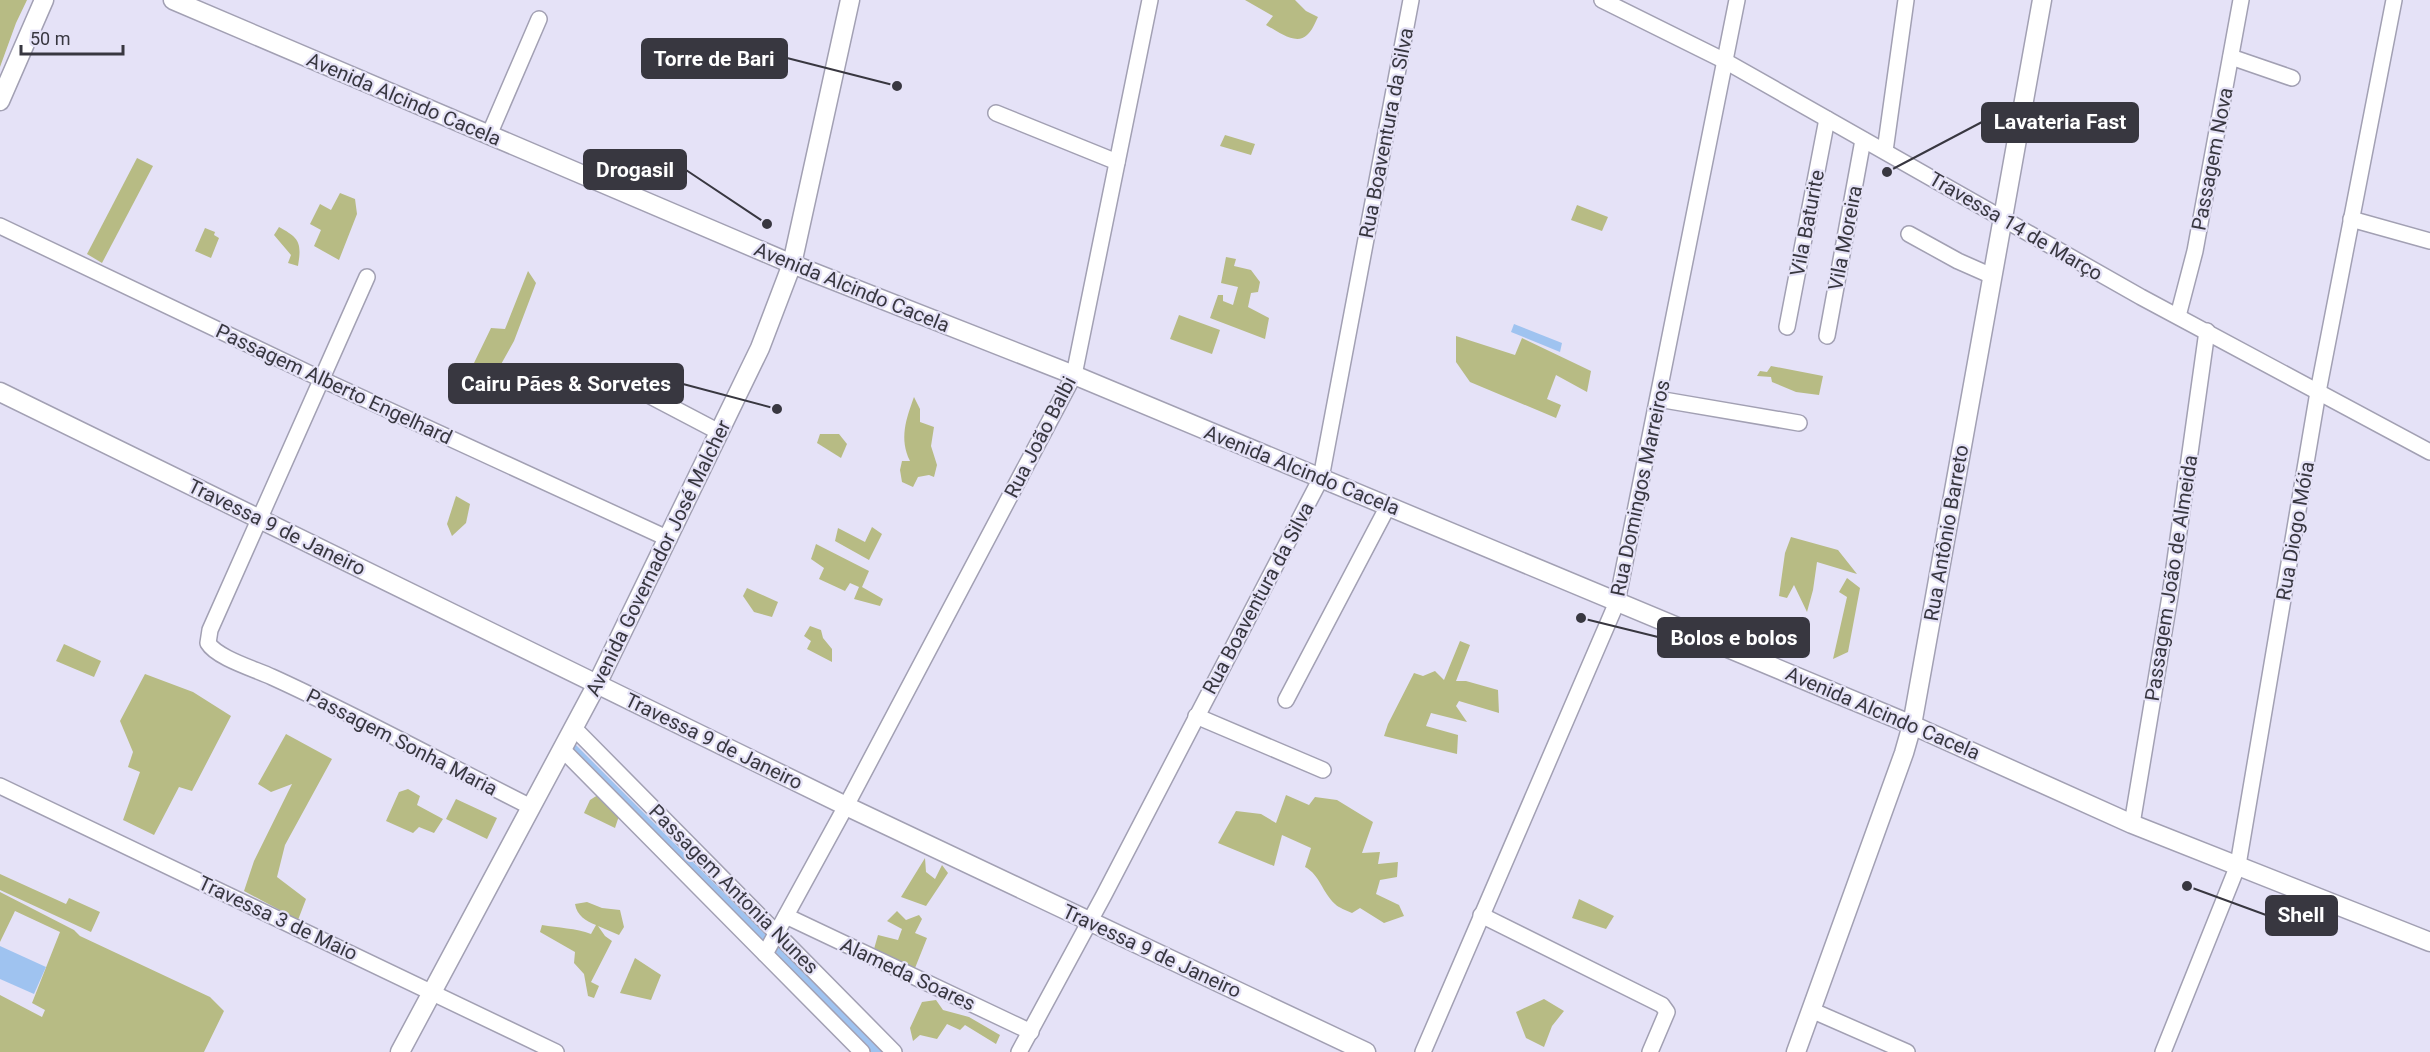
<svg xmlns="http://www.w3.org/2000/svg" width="2430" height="1052" font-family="Roboto,sans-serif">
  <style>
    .green { fill: #b7bb84 }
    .water { fill: #9fc3f0 }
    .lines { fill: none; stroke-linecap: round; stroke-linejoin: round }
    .minor-casing { stroke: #a2a0b3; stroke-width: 18 }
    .major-casing { stroke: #a2a0b3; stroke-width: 21 }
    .minor { stroke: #fff; stroke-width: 15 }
    .major { stroke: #fff; stroke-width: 18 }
    .labels { text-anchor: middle; stroke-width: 4.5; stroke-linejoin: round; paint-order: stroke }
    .street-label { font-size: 20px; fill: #383740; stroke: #e5e2f7 }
    .leader { fill: none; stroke: #383740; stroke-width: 2 }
    .callout-dot { fill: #383740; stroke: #e5e2f7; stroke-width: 2 }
    .callout { fill: #383740; stroke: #383740; stroke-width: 2 }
    .callout-label { font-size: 21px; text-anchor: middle; font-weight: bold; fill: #fff }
  </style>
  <rect width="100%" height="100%" fill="#e5e2f7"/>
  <g class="green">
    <path d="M 0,0 L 27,0 L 16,23 L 0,67 Z"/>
    <path d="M 1245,0 L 1295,0 L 1306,11 L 1318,17 C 1315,23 1312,31 1307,35 C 1296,46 1277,31 1266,25 L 1273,16 Z"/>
    <path d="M 1225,135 L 1255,144 L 1251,155 L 1220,146 Z"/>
    <path d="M 137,158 L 153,166 L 102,263 L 87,254 Z"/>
    <path d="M 340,193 L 355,199 L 357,214 L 339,260 L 314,246 L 321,230 L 310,224 L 320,204 L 331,210 Z"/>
    <path d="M 1577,205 L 1608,217 L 1602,231 L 1571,220 Z"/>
    <path d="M 279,227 C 299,238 302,242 298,266 L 288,263 L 291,255 L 274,235 Z"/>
    <path d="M 205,228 L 215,232 L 214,235 L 219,238 L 211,258 L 195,251 Z"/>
    <path d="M 1226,257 L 1236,259 L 1234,266 L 1251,270 L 1260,282 L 1258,292 L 1251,293 L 1248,307 L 1269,318 L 1265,339 L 1210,318 L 1218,295 L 1223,295 L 1223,301 L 1233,305 L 1238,287 L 1221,283 Z"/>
    <path d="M 528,271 L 536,283 L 514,341 L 495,375 L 474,363 L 491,328 L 505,329 Z"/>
    <path d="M 1179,315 L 1220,330 L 1212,354 L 1170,339 Z"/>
    <path d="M 1456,336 L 1515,355 L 1522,338 L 1591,371 L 1587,392 L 1556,375 L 1547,399 L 1561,405 L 1556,418 L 1470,382 L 1456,362 Z"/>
    <path d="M 1771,366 L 1823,376 L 1819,395 L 1796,392 L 1772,382 L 1771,377 L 1757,376 L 1760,371 L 1767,372 Z"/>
    <path d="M 914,397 L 920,409 L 920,422 L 934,427 L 931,446 L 937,465 L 934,477 L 929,475 L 918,477 L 913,487 L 902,482 L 900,470 L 902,461 L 910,461 C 899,439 906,419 914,397 Z"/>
    <path d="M 820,434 L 839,434 L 847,444 L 841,458 L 817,443 Z"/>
    <path d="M 456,496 L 470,504 L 466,523 L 452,536 L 447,524 Z"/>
    <path d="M 872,527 L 882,534 L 869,560 L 835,541 L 838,528 L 865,542 Z"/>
    <path d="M 1791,537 L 1838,550 L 1857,574 L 1817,562 L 1813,590 L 1807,612 L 1794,585 L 1787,598 L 1779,596 L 1785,553 Z"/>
    <path d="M 816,544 L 869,571 L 862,587 L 883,599 L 880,606 L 854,599 L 859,587 L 850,583 L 845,591 L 819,579 L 824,568 L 811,559 Z"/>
    <path d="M 1847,578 L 1860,588 L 1848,652 L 1833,659 L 1847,597 L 1839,592 Z"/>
    <path d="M 747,588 L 778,602 L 772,617 L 754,612 L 743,596 Z"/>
    <path d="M 810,626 L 821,630 L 823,638 L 832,649 L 832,662 L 807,649 L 811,641 L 804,636 Z"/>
    <path d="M 1460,641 L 1470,645 L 1456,681 L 1466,681 L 1498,690 L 1499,713 L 1459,701 L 1456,706 L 1467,722 L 1431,713 L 1426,726 L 1458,735 L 1457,754 L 1384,736 L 1388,724 L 1414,673 L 1423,676 L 1435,671 L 1444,680 Z"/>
    <path d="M 64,644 L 101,661 L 94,677 L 56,661 Z"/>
    <path d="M 145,674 L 193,692 L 231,716 L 192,791 L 179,787 L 154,835 L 123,820 L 140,772 L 128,767 L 133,752 L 120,721 Z"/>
    <path d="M 286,734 L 332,759 L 285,845 L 277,877 L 306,899 L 298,920 L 244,891 L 254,861 L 292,784 L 271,792 L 258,784 Z"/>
    <path d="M 408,789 L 420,796 L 417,805 L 443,819 L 434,833 L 419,827 L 413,833 L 386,821 L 399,792 Z"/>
    <path d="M 601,793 L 619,816 L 615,828 L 584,813 L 590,800 Z"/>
    <path d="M 1286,795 L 1309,805 L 1315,797 L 1337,800 L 1373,822 L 1362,853 L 1380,852 L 1378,864 L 1398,862 L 1397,877 L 1380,880 L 1376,894 L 1399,905 L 1404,916 L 1384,923 L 1360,908 L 1352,913 C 1346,910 1339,908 1335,904 C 1322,892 1320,875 1305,867 L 1311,848 L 1282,835 L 1274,866 L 1218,843 L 1236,811 L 1261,814 L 1276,823 Z"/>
    <path d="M 456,799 L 497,818 L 487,839 L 446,819 Z"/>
    <path d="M 925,858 L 926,872 L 935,879 L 942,865 L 948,873 L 926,906 L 901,897 Z"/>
    <path d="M 0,874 L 66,904 L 69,898 L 100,912 L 91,932 L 0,890 Z"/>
    <path d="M 0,892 L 74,930 L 80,936 L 210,997 L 224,1011 L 204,1052 L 0,1052 L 0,995 L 42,1017 L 45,1010 L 32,1003 L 60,932 L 15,911 L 0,942 Z"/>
    <path d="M 1579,899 L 1614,916 L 1606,929 L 1572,918 Z"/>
    <path d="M 587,902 L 602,908 L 620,910 L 624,927 L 619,935 L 598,926 L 605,936 L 612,941 L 591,982 L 599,986 L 594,998 L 588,996 L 584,974 L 574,963 L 575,952 L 540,932 L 542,925 C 558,928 576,928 591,934 L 596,925 C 586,921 577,916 575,904 Z"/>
    <path d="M 897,911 L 906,920 L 919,915 L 922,919 L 915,933 L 927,938 L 915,968 L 874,949 L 878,935 L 898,940 L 902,929 L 887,921 Z"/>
    <path d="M 635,958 L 661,975 L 651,1000 L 620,993 Z"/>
    <path d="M 1544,999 L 1564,1011 L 1552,1026 L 1544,1047 L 1526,1038 L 1516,1012 Z"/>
    <path d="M 936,1000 L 943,1010 L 969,1017 L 1000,1035 L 996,1044 L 965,1025 L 960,1030 L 947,1024 L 937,1039 L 920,1035 L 913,1041 L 910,1028 L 922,1002 Z"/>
  </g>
  <g class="water">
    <path d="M 1514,324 L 1562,343 L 1560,352 L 1511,332 Z"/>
    <path d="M 570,739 L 883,1052 L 870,1052 L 563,749 Z"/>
    <path d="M 0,946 L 46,967 L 34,994 L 0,979 Z"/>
  </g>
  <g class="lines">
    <defs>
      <g id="minor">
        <path d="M 1602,0 L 1725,61 L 2141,297 L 2430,452"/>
        <path d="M 2231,57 L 2292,78"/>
        <path d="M 996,113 L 1117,162"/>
        <path d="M 489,135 L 539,19"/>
        <path d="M 1885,151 L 1906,0"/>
        <path d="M 2351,219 L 2430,241"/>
        <path d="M 0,226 L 321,379 L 669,539"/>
        <path d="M 1909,234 L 1958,261 L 1992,276"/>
        <path d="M 367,277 L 210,630 L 208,643 C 217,658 255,669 272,677 C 360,717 445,764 531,807"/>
        <path d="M 2178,316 L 2195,251 L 2241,0"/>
        <path d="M 1787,327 L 1827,119"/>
        <path d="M 1827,336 L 1863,140"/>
        <path d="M 618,379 L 719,432"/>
        <path d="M 1658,399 L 1799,423"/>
        <path d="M 1286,700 L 1388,506"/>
        <path d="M 1196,716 L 1323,770"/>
        <path d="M 573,727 L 894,1052"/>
        <path d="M 562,749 L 862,1052"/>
        <path d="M 0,786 L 556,1052"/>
        <path d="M 2132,824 L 2170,596 L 2207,331"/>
        <path d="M 1481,915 L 1662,1005 L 1667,1012 L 1650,1052"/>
        <path d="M 786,916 L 1031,1032"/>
        <path d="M 765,954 L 846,806 L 1074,375 L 1150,0"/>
        <path d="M 1811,1010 L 1907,1052"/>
        <path d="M 1019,1052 L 1104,895 L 1321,478 L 1411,0"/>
        <path d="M 1423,1052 L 1617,602 L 1737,0"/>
        <path d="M 2163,1052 L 2238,865 L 2318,392 L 2394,0"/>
      </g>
      <g id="major">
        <path d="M 173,0 L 792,264 L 1074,375 L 1912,725 L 2132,824 L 2430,942"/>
        <path d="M 0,101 L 44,0"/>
        <path d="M 0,392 L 846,806 L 1366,1052"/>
        <path d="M 400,1052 L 597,684 L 760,348 L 792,264 L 850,0"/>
        <path d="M 1796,1052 L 1904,753 L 1912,725 L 2042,0"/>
      </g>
    </defs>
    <use href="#minor" class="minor-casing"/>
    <use href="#major" class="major-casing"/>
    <use href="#minor" class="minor"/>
    <use href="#major" class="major"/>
  </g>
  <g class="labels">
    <g class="street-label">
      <text transform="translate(404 99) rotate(23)" y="7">Avenida Alcindo Cacela</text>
      <text transform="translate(1386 133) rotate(-79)" y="7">Rua Boaventura da Silva</text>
      <text transform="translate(2212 159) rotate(-79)" y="7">Passagem Nova</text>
      <text transform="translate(1807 223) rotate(-79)" y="7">Vila Baturite</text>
      <text transform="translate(2016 226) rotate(30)" y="7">Travessa 14 de Março</text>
      <text transform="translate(1845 238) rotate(-79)" y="7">Vila Moreira</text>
      <text transform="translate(852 287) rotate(22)" y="7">Avenida Alcindo Cacela</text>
      <text transform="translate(334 384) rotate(25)" y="7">Passagem Alberto Engelhard</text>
      <text transform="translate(1040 437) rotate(-63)" y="7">Rua João Balbi</text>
      <text transform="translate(1302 470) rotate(22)" y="7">Avenida Alcindo Cacela</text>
      <text transform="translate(1640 488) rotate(-78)" y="7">Rua Domingos Marreiros</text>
      <text transform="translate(277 527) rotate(26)" y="7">Travessa 9 de Janeiro</text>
      <text transform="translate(2295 531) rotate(-80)" y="7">Rua Diogo Móia</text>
      <text transform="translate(1946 533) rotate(-80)" y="7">Rua Antônio Barreto</text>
      <text transform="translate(658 558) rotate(-64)" y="7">Avenida Governador José Malcher</text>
      <text transform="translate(2171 578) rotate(-81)" y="7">Passagem João de Almeida</text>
      <text transform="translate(1258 598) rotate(-62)" y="7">Rua Boaventura da Silva</text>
      <text transform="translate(1883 713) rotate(23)" y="7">Avenida Alcindo Cacela</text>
      <text transform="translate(714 741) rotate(26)" y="7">Travessa 9 de Janeiro</text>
      <text transform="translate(402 742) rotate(27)" y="7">Passagem Sonha Maria</text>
      <text transform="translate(734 889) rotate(45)" y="7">Passagem Antonia Nunes</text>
      <text transform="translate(278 918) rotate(25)" y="7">Travessa 3 de Maio</text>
      <text transform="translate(1152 951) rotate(25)" y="7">Travessa 9 de Janeiro</text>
      <text transform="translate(908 974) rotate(25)" y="7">Alameda Soares</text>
    </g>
  </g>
  <path class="leader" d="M897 86L787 58M1887 172L1982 122M767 224L686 170M777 409L683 384M1581 618L1658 637M2187 886L2266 915"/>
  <g class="callout-dot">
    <circle cx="897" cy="86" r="6"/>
    <circle cx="1887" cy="172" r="6"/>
    <circle cx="767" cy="224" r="6"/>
    <circle cx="777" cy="409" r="6"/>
    <circle cx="1581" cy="618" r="6"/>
    <circle cx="2187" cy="886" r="6"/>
  </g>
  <g class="callout">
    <rect x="642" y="39" width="145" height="39" rx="6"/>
    <rect x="1982" y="103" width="156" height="39" rx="6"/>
    <rect x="584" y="150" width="102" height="39" rx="6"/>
    <rect x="449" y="364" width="234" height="39" rx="6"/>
    <rect x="1658" y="618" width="151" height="39" rx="6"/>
    <rect x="2266" y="896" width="71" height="39" rx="6"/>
  </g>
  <g class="callout-label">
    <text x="714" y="66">Torre de Bari</text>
    <text x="2060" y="129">Lavateria Fast</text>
    <text x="635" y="177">Drogasil</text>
    <text x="566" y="391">Cairu Pães &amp; Sorvetes</text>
    <text x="1734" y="645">Bolos e bolos</text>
    <text x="2301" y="922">Shell</text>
  </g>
  <path d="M21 45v9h102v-9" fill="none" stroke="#383740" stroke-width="3"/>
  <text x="30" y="45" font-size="18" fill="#383740" stroke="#e5e2f7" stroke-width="4.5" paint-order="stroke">50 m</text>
</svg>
